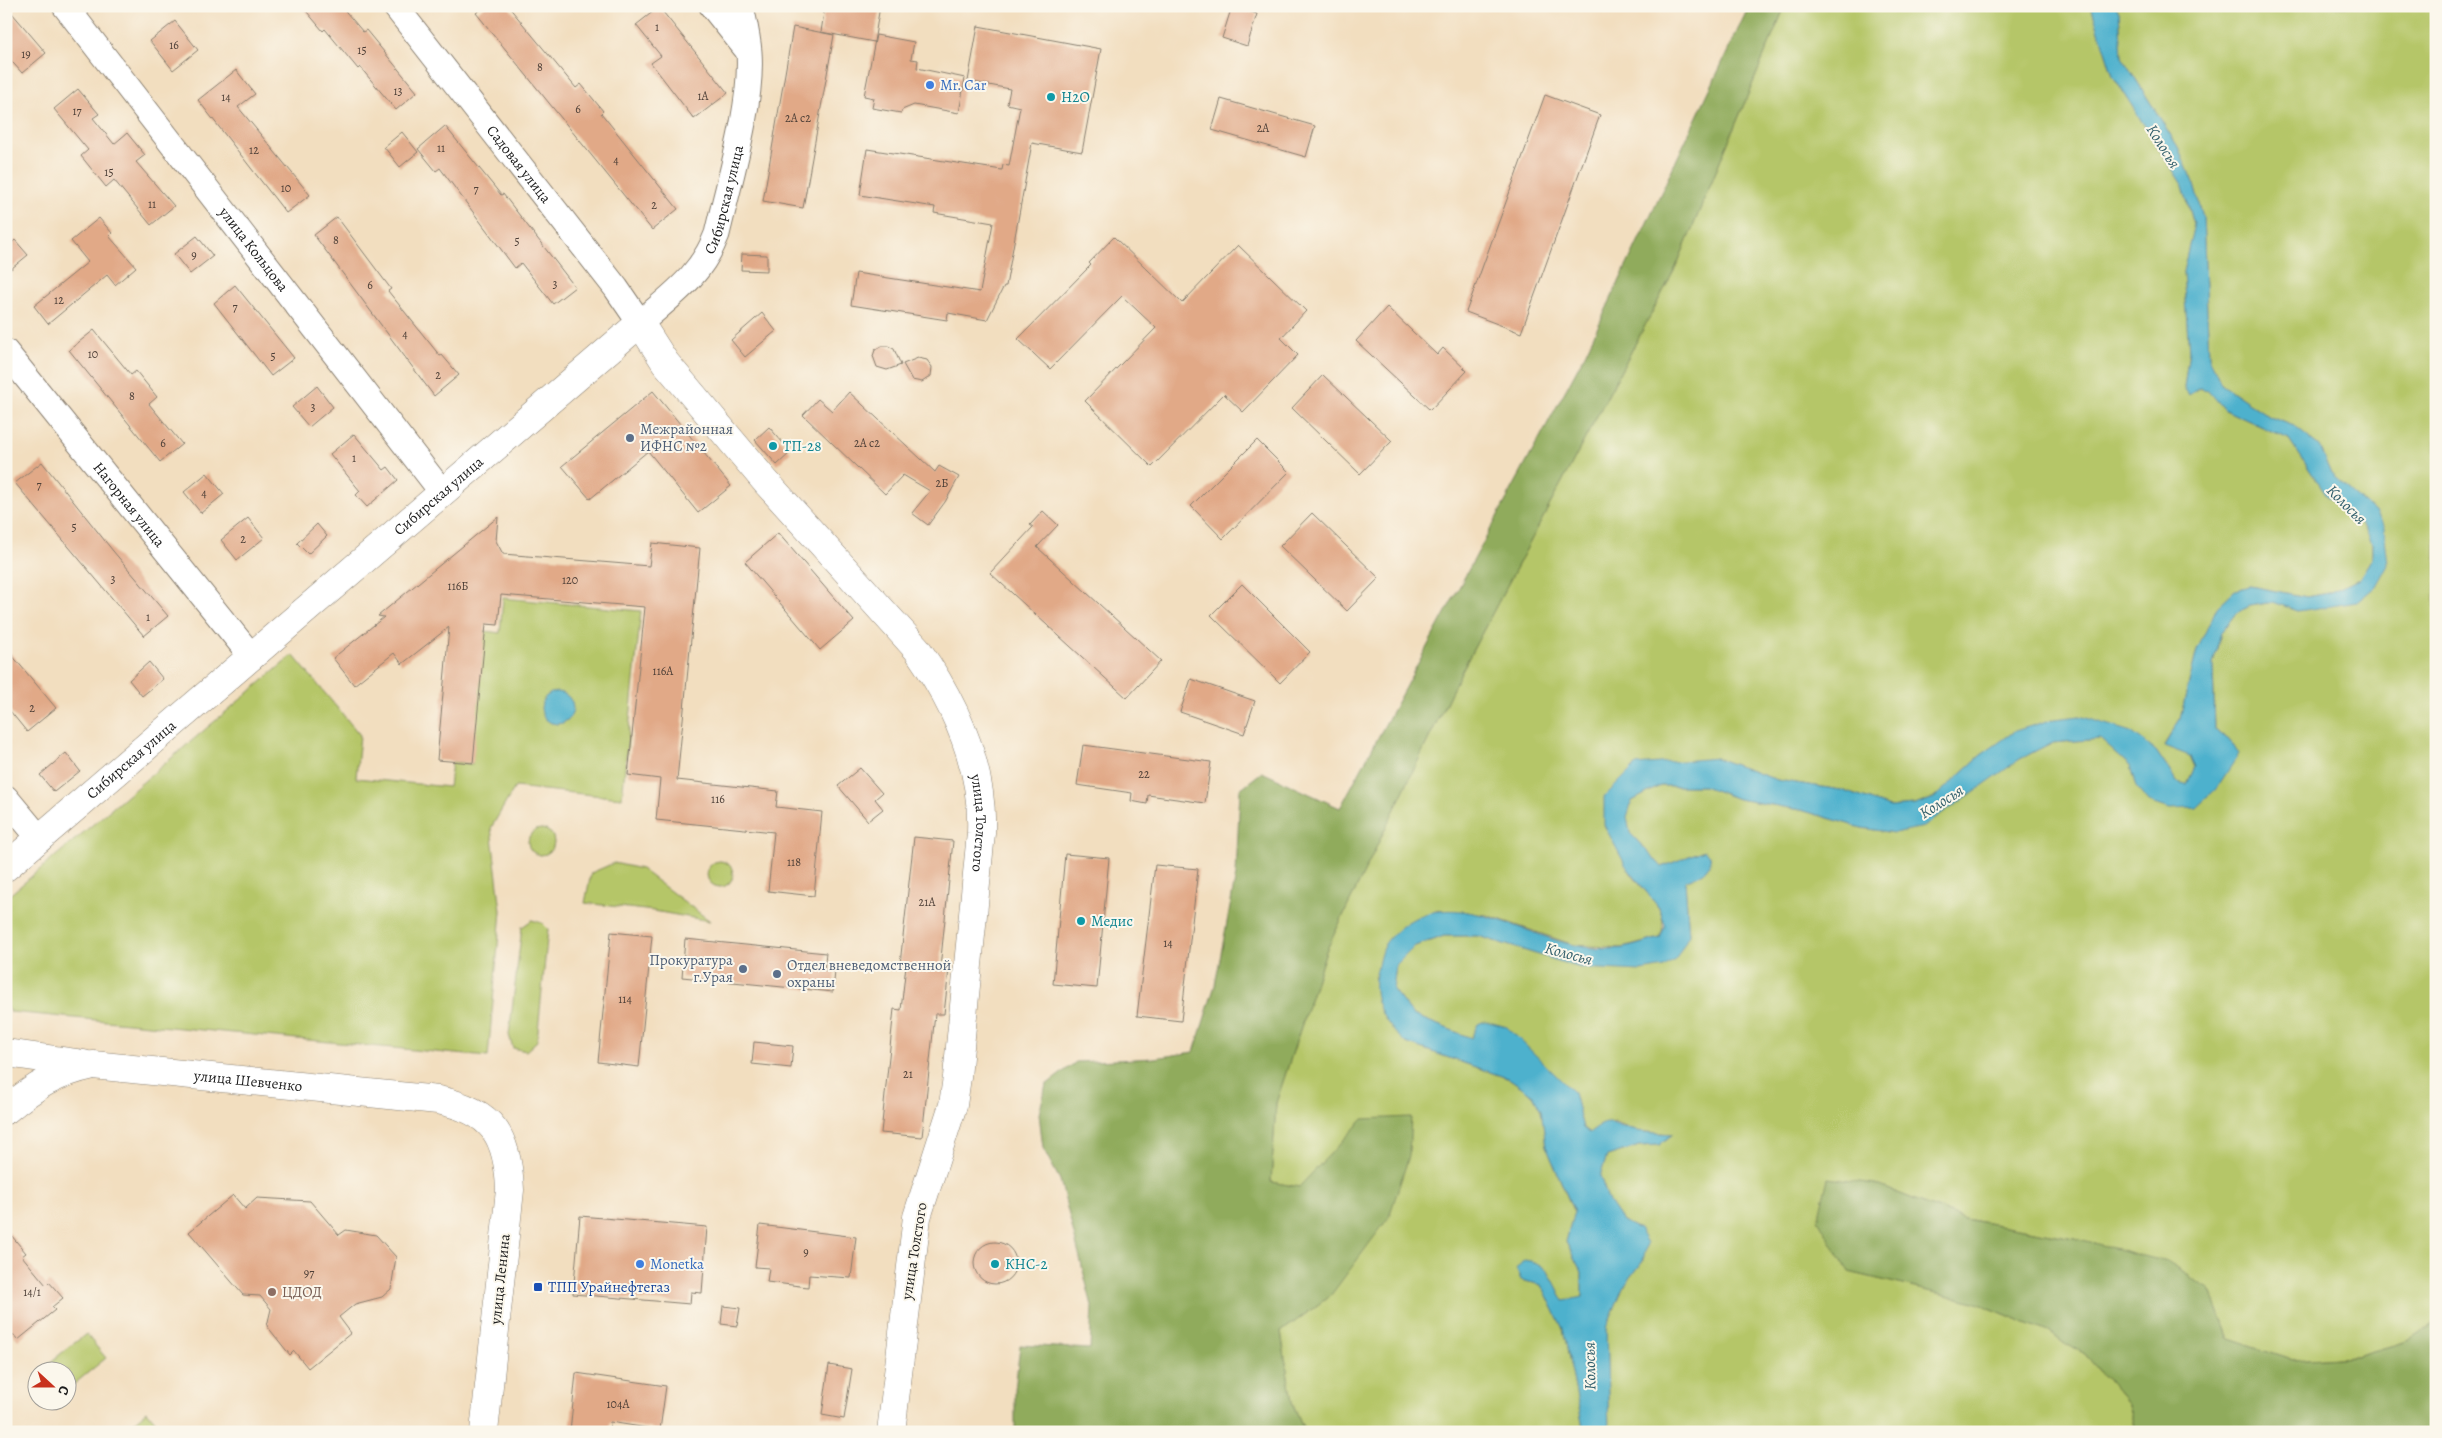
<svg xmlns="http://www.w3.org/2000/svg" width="2442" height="1438" font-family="Alegreya,serif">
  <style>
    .green { fill: #b5c668; stroke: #687142 }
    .forest { fill: #90ab5c; stroke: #56643c }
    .water { fill: #4eb1cd; stroke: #356674 }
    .building { fill: #e1a987 }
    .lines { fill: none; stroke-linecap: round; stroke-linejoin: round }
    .street-casing { stroke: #877d6e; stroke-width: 27 }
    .secondary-casing { stroke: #877d6e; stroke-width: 29 }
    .street { stroke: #fff; stroke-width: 25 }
    .secondary { stroke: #fff; stroke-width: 28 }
    .shop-dot { fill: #3f7fe0; stroke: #fbf7ec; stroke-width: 2 }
    .culture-dot { fill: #0f9aa8; stroke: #fbf7ec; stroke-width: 2 }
    .service-dot { fill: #5c6f8a; stroke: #fbf7ec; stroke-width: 2 }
    .transit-dot { fill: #1a4fb4; stroke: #fbf7ec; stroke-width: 2 }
    .education-dot { fill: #8d6e63; stroke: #fbf7ec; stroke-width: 2 }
    .labels { text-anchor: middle; stroke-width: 4; stroke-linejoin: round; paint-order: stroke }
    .number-label { font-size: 12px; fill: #4d3f37 }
    .shop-label { font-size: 15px; fill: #366cbe; stroke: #fbf7ec; text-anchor: start }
    .culture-label { font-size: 15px; fill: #0d838f; stroke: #fbf7ec; text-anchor: start }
    .street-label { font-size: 15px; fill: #1c1c1c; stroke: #fbf7ec }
    .service-label { font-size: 15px; fill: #4e5e75; stroke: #fbf7ec; text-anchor: start }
    .transit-label { font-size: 15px; fill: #164399; stroke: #fbf7ec; text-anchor: start }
    .education-label { font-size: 15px; fill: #785e54; stroke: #fbf7ec; text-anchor: start }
    .water-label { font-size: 16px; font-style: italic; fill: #325f6c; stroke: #fbf7ec }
  </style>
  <rect width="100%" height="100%" fill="#fbf7ec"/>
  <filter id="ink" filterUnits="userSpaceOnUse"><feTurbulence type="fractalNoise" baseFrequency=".02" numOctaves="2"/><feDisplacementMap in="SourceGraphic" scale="10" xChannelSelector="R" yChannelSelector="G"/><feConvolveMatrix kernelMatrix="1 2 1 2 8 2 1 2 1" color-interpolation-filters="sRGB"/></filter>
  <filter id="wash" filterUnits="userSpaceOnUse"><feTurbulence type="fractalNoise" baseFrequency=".0096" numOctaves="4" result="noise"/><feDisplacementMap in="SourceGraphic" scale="20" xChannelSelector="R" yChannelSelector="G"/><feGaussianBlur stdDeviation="1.12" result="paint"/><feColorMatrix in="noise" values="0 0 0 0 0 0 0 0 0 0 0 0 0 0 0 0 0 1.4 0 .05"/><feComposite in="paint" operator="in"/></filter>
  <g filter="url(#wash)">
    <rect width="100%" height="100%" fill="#f2debf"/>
    <g class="green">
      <path d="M 1785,6 L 2091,6 L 2113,76 L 2183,186 L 2194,225 L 2183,272 L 2189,351 L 2184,388 L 2208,389 L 2225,410 L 2289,439 L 2327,496 L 2364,527 L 2372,544 L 2372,558 L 2359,579 L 2329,593 L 2307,597 L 2250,586 L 2197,650 L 2180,719 L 2164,745 L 2190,756 L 2195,767 L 2187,784 L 2177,782 L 2156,751 L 2079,716 L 1981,755 L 1934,798 L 1915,805 L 1890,807 L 1841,790 L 1777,780 L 1716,758 L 1604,797 C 1611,819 1616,843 1626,864 C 1637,891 1673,904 1660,938 L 1622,948 L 1574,945 L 1487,915 L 1435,910 L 1374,977 L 1406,1043 L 1510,1079 L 1533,1095 L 1541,1110 L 1546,1146 L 1574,1213 L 1566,1242 L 1582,1273 L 1582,1298 L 1564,1301 L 1548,1271 L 1521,1280 L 1542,1285 L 1563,1329 L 1584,1432 L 1305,1432 L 1292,1402 L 1281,1332 L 1331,1295 L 1299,1187 L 1271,1182 L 1276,1103 L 1326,951 L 1458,678 L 1676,267 Z"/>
      <path d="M 2116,6 L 2436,6 L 2436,1322 L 2408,1341 L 2356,1356 L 2292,1360 L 2229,1339 L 2210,1289 L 2074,1238 L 1964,1219 L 1875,1184 L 1849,1272 L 1975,1302 L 2048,1332 L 2085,1354 L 2128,1405 L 2136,1432 L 1609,1432 L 1606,1328 L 1623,1288 L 1643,1261 L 1639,1229 L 1622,1221 L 1609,1202 L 1600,1176 L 1607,1156 L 1639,1146 L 1659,1145 L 1672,1134 L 1635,1131 L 1614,1122 L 1590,1133 L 1583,1128 L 1574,1093 L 1478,1025 L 1471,1038 L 1413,1015 L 1393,990 L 1396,965 L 1415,946 L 1444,936 L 1478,936 L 1581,968 L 1689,935 L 1685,881 C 1698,875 1712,872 1710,855 L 1704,850 L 1662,867 L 1630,833 L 1626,817 L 1632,801 L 1660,786 L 1704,786 L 1738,799 L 1801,810 L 1862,828 L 1894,833 L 2020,759 L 2051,743 L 2100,739 L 2130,766 L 2136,787 L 2169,809 L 2232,742 L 2215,730 L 2213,665 L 2221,632 L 2236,613 L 2250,606 L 2274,602 L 2298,611 L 2376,586 L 2376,513 L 2331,474 L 2319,446 L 2294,426 L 2270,417 L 2221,384 L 2209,357 L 2203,217 L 2194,185 L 2178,147 L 2122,57 L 2119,12 Z"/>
      <path d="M 503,598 L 641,611 L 622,798 L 515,787 L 491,828 L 501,911 L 488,1057 L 11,1012 L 6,1007 L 6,898 L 293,655 L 360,735 L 356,778 L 449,787 L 452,762 L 472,764 L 485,631 L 500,633 Z"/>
      <circle cx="541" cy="842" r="13"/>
      <circle cx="720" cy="874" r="13"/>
      <path d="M 614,863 L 641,869 L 710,921 L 654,911 L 585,903 L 591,873 Z"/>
      <path d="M 532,920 L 542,923 L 548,929 L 537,1041 L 526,1051 L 513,1048 L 509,1035 L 522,927 Z"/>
      <path d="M 86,1334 L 106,1358 L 68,1389 L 68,1370 L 40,1370 Z"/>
      <path d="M 147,1411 L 164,1432 L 122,1432 Z"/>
    </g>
    <g class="forest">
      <path d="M 1749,6 L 1785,6 L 1676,267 L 1458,678 L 1326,951 L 1276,1103 L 1271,1182 L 1299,1187 L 1363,1119 L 1411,1117 L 1409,1156 L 1389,1217 L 1331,1295 L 1281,1332 L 1292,1402 L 1305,1432 L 1015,1432 L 1015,1390 L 1020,1345 L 1090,1349 L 1092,1306 L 1060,1180 L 1043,1148 L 1039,1114 L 1046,1085 L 1076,1062 L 1154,1058 L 1194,1052 L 1215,985 L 1236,875 L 1240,789 L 1262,772 L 1340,808 L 1585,354 Z"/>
      <path d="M 1828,1178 L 1875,1184 L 1964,1219 L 2074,1238 L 2167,1262 L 2210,1289 L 2229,1339 L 2292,1360 L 2356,1356 L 2408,1341 L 2436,1322 L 2436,1432 L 2136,1432 L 2128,1405 L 2085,1354 L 2048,1332 L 1975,1302 L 1849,1272 L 1818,1220 Z"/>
    </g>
    <g class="water">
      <path d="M 2091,6 L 2116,6 L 2119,12 L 2122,57 L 2178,147 L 2194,185 L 2203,217 L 2209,357 L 2221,384 L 2270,417 L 2294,426 L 2319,446 L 2331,474 L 2376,513 L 2384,528 L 2388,564 L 2376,586 L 2357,602 L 2298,611 L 2273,602 L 2250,606 L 2236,613 L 2221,632 L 2213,665 L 2215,730 L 2232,742 L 2239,754 L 2216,789 L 2196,808 L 2169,809 L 2148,802 L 2136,787 L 2130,766 L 2100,739 L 2051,743 L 2020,759 L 1924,827 L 1894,833 L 1862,828 L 1801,810 L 1738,799 L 1704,786 L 1660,786 L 1632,801 L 1627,817 L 1630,833 L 1662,867 L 1704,850 L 1710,855 C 1712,872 1698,875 1685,881 L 1689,935 L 1676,959 L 1664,967 L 1641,971 L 1581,968 L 1478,936 L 1444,936 L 1415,946 L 1396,965 L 1393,990 L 1413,1015 L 1471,1038 L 1478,1024 L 1485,1021 L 1507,1027 L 1574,1093 L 1583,1128 L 1589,1133 C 1612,1114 1613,1127 1637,1131 C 1648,1133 1661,1133 1673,1134 L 1659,1145 L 1639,1146 L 1607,1156 L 1600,1176 L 1609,1202 L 1622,1221 L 1639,1229 L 1647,1243 L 1643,1261 L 1623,1288 L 1606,1328 L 1609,1432 L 1584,1432 L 1563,1329 L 1542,1285 L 1521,1280 L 1516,1269 L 1524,1260 C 1549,1262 1553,1281 1564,1301 L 1582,1297 L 1582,1273 L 1566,1242 L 1574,1212 L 1546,1146 L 1541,1110 L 1533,1095 L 1510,1079 L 1406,1043 C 1386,1026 1368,998 1377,970 C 1379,962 1381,948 1387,941 C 1440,877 1511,931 1574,945 C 1587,948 1609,950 1623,948 C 1635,946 1648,941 1660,938 L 1665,925 L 1659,908 L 1626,866 L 1604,825 L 1604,797 L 1636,765 L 1716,758 L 1777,780 L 1841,790 L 1890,807 L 1915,805 L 1934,798 L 1981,755 L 2015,731 L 2054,719 L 2080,716 L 2131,732 L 2156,751 L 2177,782 L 2187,784 L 2195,767 L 2190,756 L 2164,746 L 2180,719 L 2197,650 L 2217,607 L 2235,590 L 2250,586 L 2307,597 L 2329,593 L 2359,579 L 2372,558 L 2372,544 L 2364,527 L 2327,496 L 2289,439 L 2225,410 L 2208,390 L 2199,388 L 2189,395 L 2184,388 L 2189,351 L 2183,272 L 2194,224 L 2183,186 L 2113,76 Z"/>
      <circle cx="557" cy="708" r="16"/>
    </g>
    <g id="blocks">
      <g class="building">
        <path d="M 6,6 L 46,53 L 22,73 L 6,55 Z"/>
        <path d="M 302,6 L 341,6 L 363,32 L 366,30 L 417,92 L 396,110 L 360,67 L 358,69 L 325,29 L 323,31 Z"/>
        <path d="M 485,6 L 508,6 L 576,88 L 581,84 L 603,111 L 601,113 L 678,209 L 652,230 L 476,13 Z"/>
        <path d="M 825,6 L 880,6 L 874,42 L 821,32 Z"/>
        <path d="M 1232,6 L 1257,14 L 1247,46 L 1222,38 Z"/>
        <path d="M 659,7 L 728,93 L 694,119 L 651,63 L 661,56 L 636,25 Z"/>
        <path d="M 175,21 L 198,50 L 173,70 L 150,41 Z"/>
        <path d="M 978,26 L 1101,49 L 1082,152 L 1032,143 L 1006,286 L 1004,286 L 987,320 L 948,313 L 947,320 L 851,305 L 856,273 L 980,292 L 993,223 L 934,213 L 935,207 L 860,195 L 867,149 L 1002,170 L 1003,165 L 1009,166 L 1020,107 L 1007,104 L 1010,89 L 968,81 Z"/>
        <path d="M 793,27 L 834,35 L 803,208 L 763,201 Z"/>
        <path d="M 876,35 L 914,42 L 911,59 L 918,60 L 917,68 L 965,78 L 959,113 L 914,105 L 902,110 L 901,113 L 872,108 L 874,98 L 864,96 Z"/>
        <path d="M 236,70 L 255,94 L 238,107 L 310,195 L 286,213 L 198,100 Z"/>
        <path d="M 78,89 L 99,114 L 93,118 L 114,144 L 127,133 L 145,155 L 136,162 L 174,206 L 151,225 L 114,180 L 106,187 L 81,156 L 88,150 L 54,109 Z"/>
        <path d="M 1545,95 L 1600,115 L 1521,333 L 1466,312 Z"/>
        <path d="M 1221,99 L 1315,126 L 1306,157 L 1212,130 Z"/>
        <path d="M 445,126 L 501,195 L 503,194 L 575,287 L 553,304 L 521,263 L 515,268 L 440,168 L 436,171 L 418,149 Z"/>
        <path d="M 402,132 L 418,152 L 400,167 L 384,147 Z"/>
        <path d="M 337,217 L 391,289 L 388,291 L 440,356 L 442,355 L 459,375 L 434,396 L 314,235 Z"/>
        <path d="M 99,218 L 112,233 L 109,236 L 136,267 L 115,285 L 107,275 L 48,324 L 34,306 L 88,262 L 71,241 Z"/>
        <path d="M 197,236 L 213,256 L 190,274 L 174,254 Z"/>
        <path d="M 1114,237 L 1182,303 L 1238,245 L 1306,311 L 1281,338 L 1298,355 L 1243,412 L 1224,394 L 1152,467 L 1085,401 L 1156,328 L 1122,296 L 1050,369 L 1018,339 L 1091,265 L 1089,263 Z"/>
        <path d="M 15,240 L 28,255 L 6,273 L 6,248 Z"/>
        <path d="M 742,254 L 767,255 L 767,271 L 741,270 Z"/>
        <path d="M 235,285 L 294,358 L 271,376 L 214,303 Z"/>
        <path d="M 1387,307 L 1437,355 L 1443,348 L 1467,371 L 1430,410 L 1356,341 Z"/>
        <path d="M 762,313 L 776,331 L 745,357 L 731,340 Z"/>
        <path d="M 94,330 L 131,375 L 136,371 L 157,397 L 149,404 L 182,444 L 160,462 L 69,350 Z"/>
        <path d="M 882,346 L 888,346 L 894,349 L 901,365 L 887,370 L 877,367 L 873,356 L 875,350 Z"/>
        <path d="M 918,358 L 927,360 L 932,367 L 931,376 L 922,382 L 912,380 L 903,364 Z"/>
        <path d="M 1323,375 L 1392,441 L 1360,474 L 1292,408 Z"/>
        <path d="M 317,386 L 333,407 L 309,427 L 292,407 Z"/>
        <path d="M 653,391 L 731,486 L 698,513 L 648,451 L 590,499 L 562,466 Z"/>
        <path d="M 849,392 L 935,472 L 939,466 L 959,477 L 945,502 L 928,525 L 912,513 L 930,491 L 903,475 L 885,494 L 803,415 L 818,399 L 832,411 Z"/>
        <path d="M 769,427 L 791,452 L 777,465 L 755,440 Z"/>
        <path d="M 354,434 L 384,470 L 388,467 L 398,480 L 367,507 L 356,495 L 360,491 L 330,454 Z"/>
        <path d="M 1257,440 L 1289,472 L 1223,539 L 1191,506 Z"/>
        <path d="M 42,462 L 113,551 L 168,616 L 144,636 L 15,483 Z"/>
        <path d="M 207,473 L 224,494 L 201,513 L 184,492 Z"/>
        <path d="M 1043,511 L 1058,525 L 1037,547 L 1161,661 L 1127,698 L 990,573 L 1033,527 L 1030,525 Z"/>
        <path d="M 1312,513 L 1379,578 L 1347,611 L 1280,546 Z"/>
        <path d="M 498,517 L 496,541 L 503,554 L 649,566 L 652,543 L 700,548 L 677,780 L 778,791 L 776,807 L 822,812 L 814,896 L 768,891 L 774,832 L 656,820 L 660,779 L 628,775 L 645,607 L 501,595 L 498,625 L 486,624 L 473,763 L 437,760 L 449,627 L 402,664 L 394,653 L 354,685 L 333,658 L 384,617 L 378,616 Z"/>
        <path d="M 248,518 L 264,538 L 237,560 L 221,540 Z"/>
        <path d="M 317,524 L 327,536 L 308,554 L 297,543 Z"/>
        <path d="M 778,533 L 854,621 L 820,650 L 745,562 Z"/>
        <path d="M 1242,584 L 1310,652 L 1280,683 L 1211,615 Z"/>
        <path d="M 6,648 L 56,708 L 27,732 L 6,706 Z"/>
        <path d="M 149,662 L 163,679 L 142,696 L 129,680 Z"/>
        <path d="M 1191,679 L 1255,701 L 1244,734 L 1180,712 Z"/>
        <path d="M 1083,745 L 1211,762 L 1205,803 L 1148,795 L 1147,804 L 1131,801 L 1132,793 L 1077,785 Z"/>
        <path d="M 66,753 L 80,771 L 54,792 L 40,775 Z"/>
        <path d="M 860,768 L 882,793 L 875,799 L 883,809 L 868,821 L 838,786 Z"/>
        <path d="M 914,837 L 953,841 L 940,968 L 949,969 L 944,1014 L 935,1014 L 922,1137 L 881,1133 L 894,1009 L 901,1010 L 906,965 L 900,964 Z"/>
        <path d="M 1065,854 L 1109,858 L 1097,988 L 1053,984 Z"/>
        <path d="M 1155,865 L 1198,869 L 1181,1021 L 1137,1016 Z"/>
        <path d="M 611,932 L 652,936 L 639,1067 L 598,1062 Z"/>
        <path d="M 685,939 L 826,953 L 824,970 L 835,971 L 833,992 L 682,977 Z"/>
        <path d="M 754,1042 L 793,1046 L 791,1068 L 752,1064 Z"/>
        <path d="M 233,1195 L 245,1209 L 257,1198 L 310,1201 L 339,1235 L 346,1230 L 376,1235 L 396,1257 L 391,1289 L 382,1297 L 355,1304 L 339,1317 L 351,1333 L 308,1368 L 294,1351 L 290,1355 L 267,1326 L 271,1309 L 260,1296 L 243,1295 L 189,1232 Z"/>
        <path d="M 580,1216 L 707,1227 L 702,1293 L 691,1292 L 690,1304 L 573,1294 Z"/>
        <path d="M 760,1225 L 856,1237 L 851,1278 L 809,1275 L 808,1287 L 767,1282 L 769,1268 L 755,1267 Z"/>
        <path d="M 6,1229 L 26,1253 L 22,1256 L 46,1285 L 49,1282 L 63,1298 L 52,1307 L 55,1310 L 18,1340 L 6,1326 Z"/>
        <circle cx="995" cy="1263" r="21"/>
        <path d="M 723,1306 L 740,1308 L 737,1326 L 721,1324 Z"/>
        <path d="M 829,1365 L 852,1369 L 844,1419 L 822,1415 Z"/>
        <path d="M 576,1373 L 666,1386 L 660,1430 L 610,1422 L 609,1432 L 570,1432 Z"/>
      </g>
    </g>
  </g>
  <g filter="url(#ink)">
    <use href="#blocks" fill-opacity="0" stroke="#877d6e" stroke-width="1"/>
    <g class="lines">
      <defs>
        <g id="street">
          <path id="s1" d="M 65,6 L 442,492"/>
          <path id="s2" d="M 395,6 L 616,288 L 640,323 C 673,294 701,276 717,234 C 729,182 753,103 749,52 C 748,37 744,21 741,6"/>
          <path d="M 712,6 L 748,51"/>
          <path id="s3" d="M 6,352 L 252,657"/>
          <path d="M 6,798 L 40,839"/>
        </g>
        <g id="secondary">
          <path id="s4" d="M 6,867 L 640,323 L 665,362 L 766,482 L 917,649 C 954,702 984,767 981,833 L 957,1077 L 953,1105 L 917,1217 L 891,1432"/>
          <path d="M 6,1053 L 84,1064"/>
          <path id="s5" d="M 6,1110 C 35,1086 56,1073 93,1065 L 438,1100 C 493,1111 508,1136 510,1190 L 484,1432"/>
        </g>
      </defs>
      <use href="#street" class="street-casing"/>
      <use href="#secondary" class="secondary-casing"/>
      <use href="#street" class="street"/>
      <use href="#secondary" class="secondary"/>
    </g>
  </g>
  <g class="shop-dot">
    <circle cx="930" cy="85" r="5"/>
    <circle cx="640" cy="1264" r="5"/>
  </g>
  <g class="culture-dot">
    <circle cx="1051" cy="97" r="5"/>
    <circle cx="773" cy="446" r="5"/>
    <circle cx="1081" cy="921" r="5"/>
    <circle cx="995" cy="1264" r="5"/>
  </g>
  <g class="service-dot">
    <circle cx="630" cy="438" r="5"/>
    <circle cx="743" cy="969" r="5"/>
    <circle cx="777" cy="974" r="5"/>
  </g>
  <rect class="transit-dot" x="533" y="1282" width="10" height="10" rx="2.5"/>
  <circle class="education-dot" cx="272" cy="1292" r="5"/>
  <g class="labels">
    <g class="number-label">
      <text x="657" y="31">1</text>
      <text x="174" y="49">16</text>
      <text x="362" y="54">15</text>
      <text x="26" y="58">19</text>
      <text x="540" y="71">8</text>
      <text x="398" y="95">13</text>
      <text x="703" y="100">1А</text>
      <text x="226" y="101">14</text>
      <text x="578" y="113">6</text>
      <text x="77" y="115">17</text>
      <text x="798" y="122">2А с2</text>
      <text x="1263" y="132">2А</text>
      <text x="441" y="152">11</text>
      <text x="254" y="154">12</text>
      <text x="616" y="164">4</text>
      <text x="109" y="176">15</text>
      <text x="286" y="192">10</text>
      <text x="476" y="193">7</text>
      <text x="152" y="208">11</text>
      <text x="654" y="209">2</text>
      <text x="336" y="244">8</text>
      <text x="517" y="245">5</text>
      <text x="194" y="259">9</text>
      <text x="555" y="288">3</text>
      <text x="370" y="289">6</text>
      <text x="59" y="304">12</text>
      <text x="235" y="311">7</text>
      <text x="405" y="338">4</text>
      <text x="93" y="358">10</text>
      <text x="273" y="360">5</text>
      <text x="438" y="379">2</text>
      <text x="132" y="400">8</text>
      <text x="313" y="411">3</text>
      <text x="163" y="447">6</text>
      <text x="867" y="447">2А с2</text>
      <text x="354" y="462">1</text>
      <text x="942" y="487">2Б</text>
      <text x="39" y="489">7</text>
      <text x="204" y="497">4</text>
      <text x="74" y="531">5</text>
      <text x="243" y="543">2</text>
      <text x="113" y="583">3</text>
      <text x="570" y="584">120</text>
      <text x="458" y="590">116Б</text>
      <text x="148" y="621">1</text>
      <text x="663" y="675">116А</text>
      <text x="32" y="712">2</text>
      <text x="1144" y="778">22</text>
      <text x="718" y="803">116</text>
      <text x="794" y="866">118</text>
      <text x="927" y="906">21А</text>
      <text x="1168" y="947">14</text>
      <text x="625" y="1003">114</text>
      <text x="908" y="1078">21</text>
      <text x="806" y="1256">9</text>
      <text x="309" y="1277">97</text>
      <text x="32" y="1296">14/1</text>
      <text x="618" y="1408">104А</text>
    </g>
    <g class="shop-label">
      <text x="940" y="90">Mr. Car</text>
      <text x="650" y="1269">Monetka</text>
    </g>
    <g class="culture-label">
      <text x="1061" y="102">Н2О</text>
      <text x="783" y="451">ТП-28</text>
      <text x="1091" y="926">Медис</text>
      <text x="1005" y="1269">КНС-2</text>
    </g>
    <g class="street-label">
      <text dy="5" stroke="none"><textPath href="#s2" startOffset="201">Садовая улица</textPath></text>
      <text dy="5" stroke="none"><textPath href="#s2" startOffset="555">Сибирская улица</textPath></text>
      <text dy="5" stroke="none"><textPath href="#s1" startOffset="308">улица Кольцова</textPath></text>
      <text dy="5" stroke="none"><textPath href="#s4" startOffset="570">Сибирская улица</textPath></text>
      <text dy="5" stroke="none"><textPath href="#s3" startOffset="196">Нагорная улица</textPath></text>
      <text dy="5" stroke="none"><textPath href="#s4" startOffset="165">Сибирская улица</textPath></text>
      <text dy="5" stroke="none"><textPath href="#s4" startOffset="1452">улица Толстого</textPath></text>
      <text dy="5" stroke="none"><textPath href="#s5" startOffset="255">улица Шевченко</textPath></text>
      <text transform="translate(914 1251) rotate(-81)" y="5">улица Толстого</text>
      <text transform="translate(500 1279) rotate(-84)" y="5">улица Ленина</text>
    </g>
    <g class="service-label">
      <text x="640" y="434">Межрайонная<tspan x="640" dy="17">ИФНС №2</tspan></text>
      <text x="733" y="965" text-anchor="end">Прокуратура<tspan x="733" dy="17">г.Урая</tspan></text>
      <text x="787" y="970">Отдел вневедомственной<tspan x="787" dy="17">охраны</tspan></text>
    </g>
    <g class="transit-label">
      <text x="548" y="1292">ТПП Урайнефтегаз</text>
    </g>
    <g class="education-label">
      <text x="282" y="1297">ЦДОД</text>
    </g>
    <g class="water-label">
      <text transform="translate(2164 146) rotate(58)" y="6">Колосья</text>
      <text transform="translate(2347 504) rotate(45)" y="6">Колосья</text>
      <text transform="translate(1941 801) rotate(-32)" y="6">Колосья</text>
      <text transform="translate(1569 953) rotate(15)" y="6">Колосья</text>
      <text transform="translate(1589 1366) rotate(-91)" y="6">Колосья</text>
    </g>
  </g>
  <rect width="2442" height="1438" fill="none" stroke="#fbf7ec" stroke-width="25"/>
  <g transform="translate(52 1386) rotate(111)"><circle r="24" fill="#fbf7ec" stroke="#a29f99"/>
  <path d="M0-4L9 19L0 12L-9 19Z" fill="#c8321e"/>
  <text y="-8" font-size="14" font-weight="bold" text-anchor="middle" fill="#1c1c1c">С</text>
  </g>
</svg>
